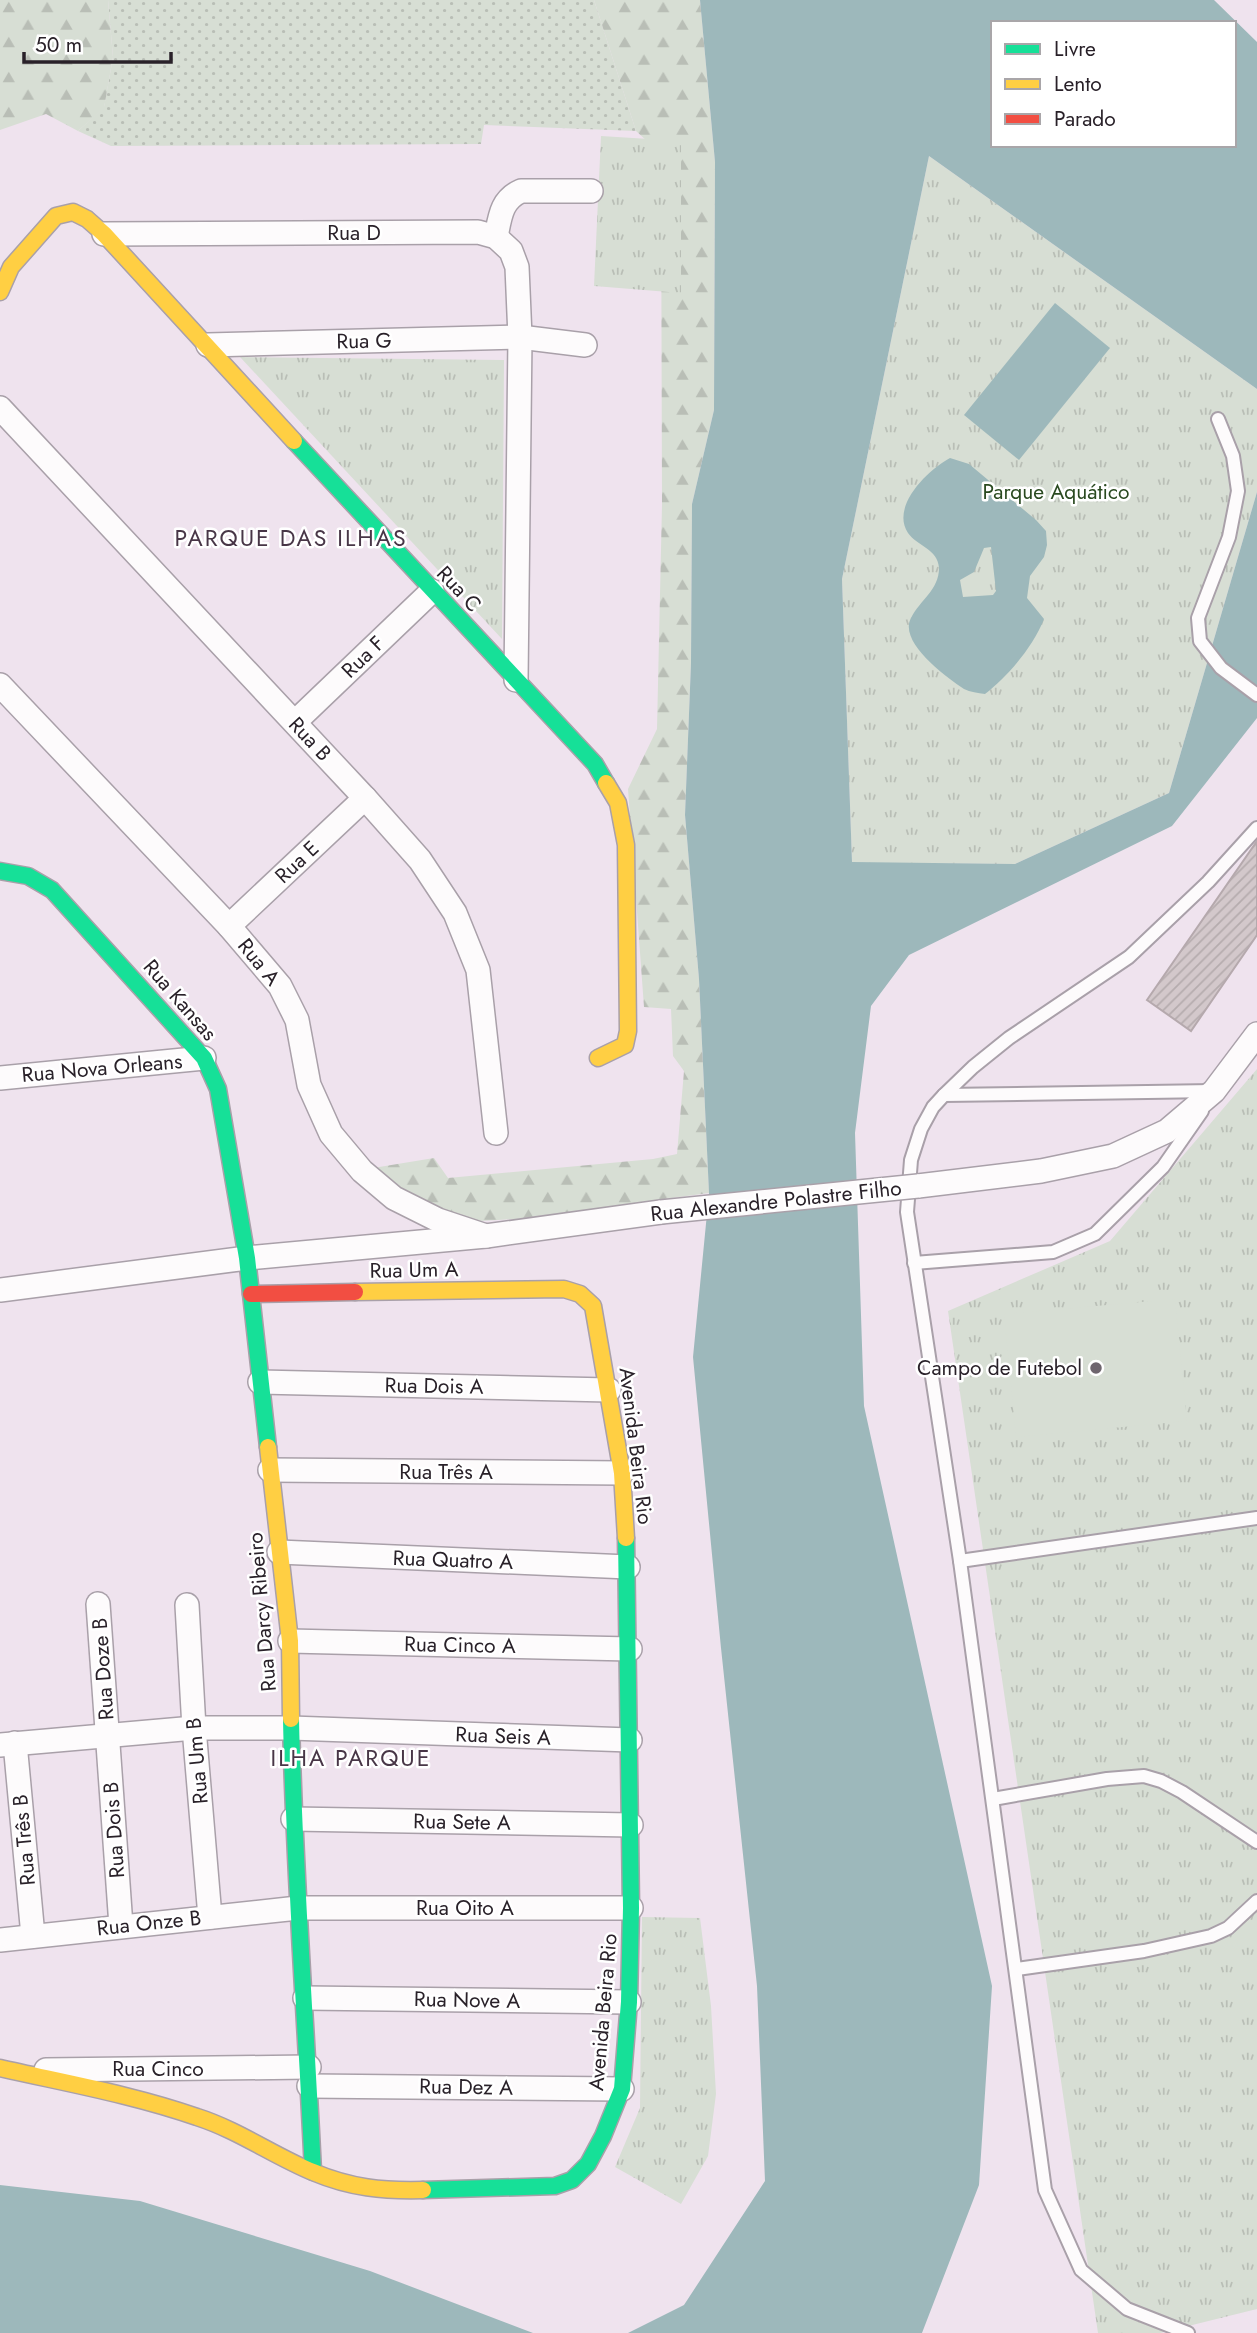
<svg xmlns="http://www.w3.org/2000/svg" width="1257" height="2333" font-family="Jost,sans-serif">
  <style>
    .grass { fill: url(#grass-dots) }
    .forest { fill: url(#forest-firs) }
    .park { fill: url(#park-tufts) }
    .garden { fill: #d7ded4 }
    .water { fill: #9db8bb; fill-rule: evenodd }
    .building { fill: url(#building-hatch); stroke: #b5a9ad; stroke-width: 2 }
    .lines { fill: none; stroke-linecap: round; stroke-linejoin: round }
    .lane-casing { stroke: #a9a0a9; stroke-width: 16 }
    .street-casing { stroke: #a9a0a9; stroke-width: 26 }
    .fast-casing { stroke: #a9a0a9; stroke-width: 19 }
    .slow-casing { stroke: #a9a0a9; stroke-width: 19 }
    .jam-casing { stroke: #a9a0a9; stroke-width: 19 }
    .lane { stroke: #fdfbfc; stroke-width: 12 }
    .street { stroke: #fdfbfc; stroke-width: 23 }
    .fast { stroke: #16e098; stroke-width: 16 }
    .slow { stroke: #ffcf43; stroke-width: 16 }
    .jam { stroke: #f24e42; stroke-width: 16 }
    .street-bridge-casing { stroke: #a9a0a9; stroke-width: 26; stroke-linecap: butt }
    .street-bridge { stroke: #fdfbfc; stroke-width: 23 }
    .poi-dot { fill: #6e656e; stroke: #fff; stroke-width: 2.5 }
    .labels { text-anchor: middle; stroke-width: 5; stroke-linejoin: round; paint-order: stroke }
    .street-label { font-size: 21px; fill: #292129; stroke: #fff }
    .park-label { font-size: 21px; fill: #2a4a20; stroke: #fff }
    .poi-label { font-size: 21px; fill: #292129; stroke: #fff; text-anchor: end }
    .neighbourhood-label { font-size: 23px; letter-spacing: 2px; fill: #483647; stroke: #fff }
  </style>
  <defs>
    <pattern id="grass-dots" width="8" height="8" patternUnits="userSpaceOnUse" patternTransform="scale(1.75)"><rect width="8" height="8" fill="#d7ded4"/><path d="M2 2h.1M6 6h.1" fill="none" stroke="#b9beb6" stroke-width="1.8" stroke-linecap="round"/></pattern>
    <pattern id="forest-firs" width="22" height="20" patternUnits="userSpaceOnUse" patternTransform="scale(1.75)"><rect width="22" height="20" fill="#d7ded4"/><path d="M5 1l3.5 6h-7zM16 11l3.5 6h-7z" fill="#b9beb6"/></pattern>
    <pattern id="park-tufts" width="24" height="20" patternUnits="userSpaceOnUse" patternTransform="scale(1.75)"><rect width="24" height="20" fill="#d7ded4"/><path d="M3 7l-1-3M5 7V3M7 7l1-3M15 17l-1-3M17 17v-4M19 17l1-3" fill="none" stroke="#b9beb6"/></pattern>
    <pattern id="building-hatch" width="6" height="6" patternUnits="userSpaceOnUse" patternTransform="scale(1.75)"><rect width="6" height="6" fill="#d3c8cb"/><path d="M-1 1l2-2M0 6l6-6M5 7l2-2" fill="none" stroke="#b5acae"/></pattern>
  </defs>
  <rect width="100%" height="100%" fill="#efe3ee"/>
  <path class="grass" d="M 108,0 L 594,0 L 636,131 L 484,125 L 481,144 L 111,146 L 78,131 L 104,107 L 113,57 Z"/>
  <g class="forest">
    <path d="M 0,0 L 108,0 L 113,57 L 104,108 L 78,131 L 46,114 L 0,130 Z"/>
    <path d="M 594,0 L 700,0 L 715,162 L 714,410 L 692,504 L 691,663 L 685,815 L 699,979 L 709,1193 L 516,1219 L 481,1221 L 448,1213 L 405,1194 L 373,1168 L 434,1158 L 448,1178 L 653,1159 L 677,1154 L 684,1071 L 673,1056 L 671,1009 L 644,1007 L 628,789 L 657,729 L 662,505 L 661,154 L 636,131 Z"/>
  </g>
  <g class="park">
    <path d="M 601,136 L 681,141 L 681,293 L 594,286 Z"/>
    <path d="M 929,156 L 1257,389 L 1257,492 L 1169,793 L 1015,864 L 852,863 L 842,579 Z"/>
    <path d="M 240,357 L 504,360 L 502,639 Z"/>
    <path d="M 1257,1069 L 1257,2309 L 1160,2333 L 1098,2333 L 948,1311 L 1110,1241 Z"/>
    <path d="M 642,1917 L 700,1918 L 711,2006 L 716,2094 L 708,2156 L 681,2204 L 615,2167 L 640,2108 Z"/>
  </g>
  <path class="garden" d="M 1175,1299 L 1187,1421 L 1016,1437 L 1004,1314 Z"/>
  <g class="water">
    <path d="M 700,0 L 1214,0 L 1257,42 L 1257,389 L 929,156 L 842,579 L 852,862 L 1015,864 L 1169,793 L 1257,492 L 1257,718 L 1172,826 L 909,955 L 871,1006 L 855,1133 L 864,1406 L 992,1986 L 979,2185 L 922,2333 L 628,2333 L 684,2305 L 765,2181 L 757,1986 L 721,1648 L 693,1357 L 709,1193 L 699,979 L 685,815 L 691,663 L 692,504 L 714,410 L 715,162 ZM 993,23 L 1234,23 L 1234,145 L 993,145 Z"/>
    <path d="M 1055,303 L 1110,348 L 1019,460 L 964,415 Z"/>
    <path d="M 950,458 L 969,464 L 1036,520 L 1046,531 L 1047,545 L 1044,557 L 1030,576 L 1027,598 L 1044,619 C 1033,647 1008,676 985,694 C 978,693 970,692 964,689 C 946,677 898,642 911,618 C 920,600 939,590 939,568 C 938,549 917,546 908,533 C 890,506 929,469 950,458 ZM 991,547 L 996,591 L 993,595 L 963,597 L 960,580 L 974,572 L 984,548 Z"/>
    <path d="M 0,2185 L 140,2201 L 370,2271 L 533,2333 L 0,2333 Z"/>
  </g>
  <path class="building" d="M 1257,841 L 1257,935 L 1191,1031 L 1147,1000 Z"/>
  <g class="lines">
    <defs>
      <g id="lane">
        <path d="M 1218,419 L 1233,456 L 1238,491 L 1229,537 L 1198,618 L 1200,641 L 1221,668 L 1257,695"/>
        <path d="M 944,1095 L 1213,1091"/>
        <path d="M 914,1263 L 1053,1252 L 1095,1234 L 1163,1167 L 1202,1111"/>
        <path d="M 960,1561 L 1257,1518"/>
        <path d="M 993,1799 L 1107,1779 L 1144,1776 L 1161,1781 L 1182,1792 L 1257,1842"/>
        <path d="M 1017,1969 L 1144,1951 L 1211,1936 L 1228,1928 L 1257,1901"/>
        <path d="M 1188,2333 L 1127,2309 L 1081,2270 L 1045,2190 L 960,1561 L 907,1212 L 911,1160 L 921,1129 L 933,1107 L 944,1095 L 973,1067 L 1009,1038 L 1129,957 L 1208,882 L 1257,828"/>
      </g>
      <g id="street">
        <path d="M 104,234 L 478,232 L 496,237 L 511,251 L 517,267 L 520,337 L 516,680"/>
        <path d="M 496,237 C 500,217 501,200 521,191 L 591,191"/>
        <path d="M 208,345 L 520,337 L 585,345"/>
        <path d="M 0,408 L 365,798 L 420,860 L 455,913 L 478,970 L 496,1133"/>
        <path d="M 0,685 L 229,926 L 280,986 L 297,1020 L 309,1085 L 331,1134 L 362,1171 L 394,1198 L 438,1220 L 486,1236"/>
        <path d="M 295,722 L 432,591"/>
        <path d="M 229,926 L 365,798"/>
        <path d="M 0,1078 L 204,1058"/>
        <path d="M 918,1186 L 1041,1171 L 1113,1156 L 1167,1131 L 1214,1091 L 1257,1034"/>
        <path d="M 0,1290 L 247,1258 L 486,1236 L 661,1212"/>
        <path d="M 260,1382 L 609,1390"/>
        <path d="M 270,1470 L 622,1473"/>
        <path d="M 279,1552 L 628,1567"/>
        <path d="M 98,1604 L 121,1926"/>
        <path d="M 187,1605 L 194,1728 L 210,1917"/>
        <path d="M 290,1641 L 630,1649"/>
        <path d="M 15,1743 L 33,1936"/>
        <path d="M 0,1745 L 194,1728 L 291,1728 L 630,1740"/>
        <path d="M 293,1819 L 631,1825"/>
        <path d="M 0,1940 L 298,1908 L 631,1908"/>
        <path d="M 305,1998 L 629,2002"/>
        <path d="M 46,2070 L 309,2067"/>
        <path d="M 309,2086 L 622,2089"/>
      </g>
      <g id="fast">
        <path d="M 294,441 L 595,764 L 606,783"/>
        <path d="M 0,871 L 28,876 L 52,890 L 204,1058 L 218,1089 L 247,1258 L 268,1447"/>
        <path d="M 291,1719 C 294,1870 306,2021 313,2172"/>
        <path d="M 423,2190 L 555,2186 L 572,2180 L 588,2164 L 603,2136 L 622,2089 L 629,2002 L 631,1908 L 626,1538"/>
      </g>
      <g id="slow">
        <path d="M 0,292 L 11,267 L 56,216 L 73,212 L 87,219 L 104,234 L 294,441"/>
        <path d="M 598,1058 L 625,1045 L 628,1031 L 626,845 L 618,803 L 606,783"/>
        <path d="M 355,1292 L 564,1289 L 580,1294 L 593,1306 L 622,1473 L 626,1538"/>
        <path d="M 268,1447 L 290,1641 L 291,1719"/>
        <path d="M 0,2068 C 66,2083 134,2095 197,2117 C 238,2130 274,2156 313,2172 C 351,2188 383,2191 423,2190"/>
      </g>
      <path id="jam" d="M 251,1294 L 355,1292"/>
    </defs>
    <use href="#lane" class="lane-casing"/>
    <use href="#street" class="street-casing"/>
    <use href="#fast" class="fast-casing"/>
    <use href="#slow" class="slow-casing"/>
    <use href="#jam" class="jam-casing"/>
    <use href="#lane" class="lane"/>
    <use href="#street" class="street"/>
    <use href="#fast" class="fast"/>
    <use href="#slow" class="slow"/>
    <use href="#jam" class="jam"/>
    <defs>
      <path id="street-bridge" d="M 661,1212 L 918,1186"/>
    </defs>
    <use href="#street-bridge" class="street-bridge-casing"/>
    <use href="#street-bridge" class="street-bridge"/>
  </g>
  <circle class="poi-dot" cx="1096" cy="1368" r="7"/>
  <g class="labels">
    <g class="street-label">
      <text x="354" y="240">Rua D</text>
      <text transform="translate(364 341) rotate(-1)" y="7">Rua G</text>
      <text transform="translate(459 589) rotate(47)" y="7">Rua C</text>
      <text transform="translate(363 657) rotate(-44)" y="7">Rua F</text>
      <text transform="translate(310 739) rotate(47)" y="7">Rua B</text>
      <text transform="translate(297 862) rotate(-43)" y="7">Rua E</text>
      <text transform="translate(259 962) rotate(51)" y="7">Rua A</text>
      <text transform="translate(180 1000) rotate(49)" y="7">Rua Kansas</text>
      <text transform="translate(102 1068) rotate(-5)" y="7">Rua Nova Orleans</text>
      <text transform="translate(776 1201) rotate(-6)" y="7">Rua Alexandre Polastre Filho</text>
      <text transform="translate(414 1270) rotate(-1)" y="7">Rua Um A</text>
      <text transform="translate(434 1386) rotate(1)" y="7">Rua Dois A</text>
      <text transform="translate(636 1446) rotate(83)" y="7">Avenida Beira Rio</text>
      <text x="446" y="1479">Rua Três A</text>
      <text transform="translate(453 1560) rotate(2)" y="7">Rua Quatro A</text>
      <text transform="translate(262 1612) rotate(-95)" y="7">Rua Darcy Ribeiro</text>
      <text transform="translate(460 1645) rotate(1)" y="7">Rua Cinco A</text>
      <text transform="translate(103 1669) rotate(-94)" y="7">Rua Doze B</text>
      <text transform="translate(503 1736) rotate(2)" y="7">Rua Seis A</text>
      <text transform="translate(197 1761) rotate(-95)" y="7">Rua Um B</text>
      <text transform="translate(462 1822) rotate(1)" y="7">Rua Sete A</text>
      <text transform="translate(114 1830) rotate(-94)" y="7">Rua Dois B</text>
      <text transform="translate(24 1840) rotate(-95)" y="7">Rua Três B</text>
      <text x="465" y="1915">Rua Oito A</text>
      <text transform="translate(149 1923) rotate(-6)" y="7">Rua Onze B</text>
      <text transform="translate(467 2000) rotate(1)" y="7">Rua Nove A</text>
      <text transform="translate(603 2012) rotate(-85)" y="7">Avenida Beira Rio</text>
      <text x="158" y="2076">Rua Cinco</text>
      <text transform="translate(466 2087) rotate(1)" y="7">Rua Dez A</text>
    </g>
    <g class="park-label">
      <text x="1056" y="499">Parque Aquático</text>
    </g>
    <g class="poi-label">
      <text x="1082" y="1375">Campo de Futebol</text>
    </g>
    <g class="neighbourhood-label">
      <text x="291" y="546">PARQUE DAS ILHAS</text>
      <text x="351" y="1766">ILHA PARQUE</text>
    </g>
  </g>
  <rect x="991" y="21" width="245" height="126" fill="#ffffff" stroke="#a9a6a9" stroke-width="2"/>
  <rect x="1005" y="44" width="35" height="10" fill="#16e098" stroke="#a9a6a9" stroke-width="2"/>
  <text x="1054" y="56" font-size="21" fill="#292129">Livre</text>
  <rect x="1005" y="79" width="35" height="10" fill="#ffcf43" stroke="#a9a6a9" stroke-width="2"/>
  <text x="1054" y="91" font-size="21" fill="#292129">Lento</text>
  <rect x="1005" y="114" width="35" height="10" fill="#f24e42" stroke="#a9a6a9" stroke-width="2"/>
  <text x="1054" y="126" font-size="21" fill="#292129">Parado</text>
  <path d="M24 52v10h147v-10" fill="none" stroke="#292129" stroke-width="3.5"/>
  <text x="35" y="52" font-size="21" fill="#292129" stroke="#ffffff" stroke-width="5" paint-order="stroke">50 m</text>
</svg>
